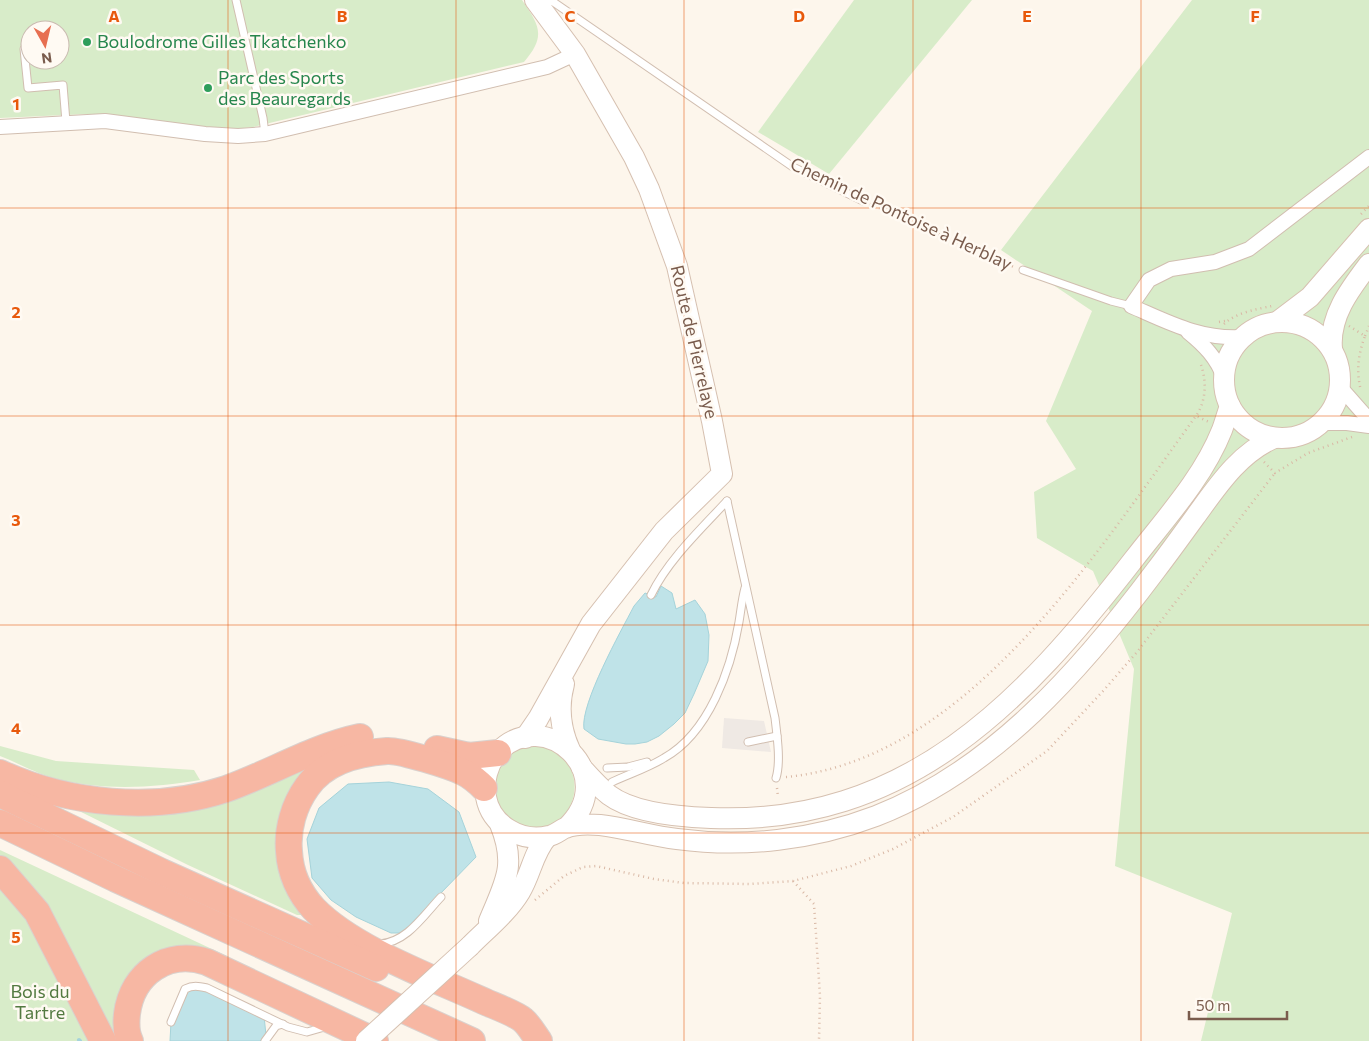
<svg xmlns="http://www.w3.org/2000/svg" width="1369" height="1041" font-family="Commissioner,sans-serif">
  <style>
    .industrial { fill: #efe9e4 }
    .green { fill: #d8ecc9; fill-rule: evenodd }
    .water { fill: #bfe3e8; stroke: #a5d3da }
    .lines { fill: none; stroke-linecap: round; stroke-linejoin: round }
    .stream { stroke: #a5d3da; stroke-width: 4 }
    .lane-casing { stroke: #d1beb0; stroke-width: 9 }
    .street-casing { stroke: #d1beb0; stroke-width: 16 }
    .secondary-casing { stroke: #d6c0b0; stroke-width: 22 }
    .highway-casing { stroke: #dad1cd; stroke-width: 28 }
    .path { stroke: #d9b8a5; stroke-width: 2.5; stroke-dasharray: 1 4; stroke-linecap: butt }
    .lane { stroke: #fff; stroke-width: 7 }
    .street { stroke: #fff; stroke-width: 14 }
    .secondary { stroke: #fff; stroke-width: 20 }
    .highway { stroke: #f7b7a3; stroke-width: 26 }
    .secondary-bridge-casing { stroke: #d6c0b0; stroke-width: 22; stroke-linecap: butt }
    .secondary-bridge { stroke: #fff; stroke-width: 20 }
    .grid { fill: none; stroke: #e8590c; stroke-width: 1; stroke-opacity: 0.55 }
    .leisure-dot { fill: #2e9e5b; stroke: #fffaf3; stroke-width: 2 }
    .labels { text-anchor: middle; stroke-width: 5; stroke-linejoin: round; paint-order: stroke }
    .leisure-label { font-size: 18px; fill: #27864d; stroke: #fffaf3; text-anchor: start }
    .street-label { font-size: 18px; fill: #7a5c4d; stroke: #fffaf3 }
    .park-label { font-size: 18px; fill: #537a41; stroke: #fffaf3 }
    .grid-label { font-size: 16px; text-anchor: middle; font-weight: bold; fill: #e8590c; stroke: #fffaf3; stroke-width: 5; stroke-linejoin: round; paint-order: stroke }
  </style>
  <rect width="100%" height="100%" fill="#fdf6ec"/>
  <path class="industrial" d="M 724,718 L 764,721 L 771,752 L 722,748 Z"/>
  <g class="green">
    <path d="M 0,0 L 522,0 C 540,26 546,36 524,62 L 253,127 L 224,130 L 87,114 L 0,118 ZM 30,30 L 60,30 L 60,60 L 30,60 Z"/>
    <path d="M 854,0 L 972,0 L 829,174 L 758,132 Z"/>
    <path d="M 1192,0 L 1369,0 L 1369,1041 L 1201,1041 L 1232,913 L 1115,866 L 1134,669 L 1093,571 L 1037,538 L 1034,492 L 1076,469 L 1046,421 L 1092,311 L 1001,250 Z"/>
    <path d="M 533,745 C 539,746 547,746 552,749 C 594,773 573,837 525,828 C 517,827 508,819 501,815 L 491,782 L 508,753 Z"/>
    <path d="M 0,746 L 56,761 L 194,770 L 200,780 C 154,788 99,791 54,778 C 35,773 18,763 0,756 Z"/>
    <path d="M 322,756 L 295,789 L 304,910 L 301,915 L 297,915 L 188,865 L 65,804 L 86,808 Z"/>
    <path d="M 0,850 L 229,957 L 210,953 L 174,952 L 113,1041 L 0,860 Z"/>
    <path d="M 0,869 L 103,1041 L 0,1041 Z"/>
  </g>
  <g class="water">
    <path d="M 661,586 L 672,593 L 676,609 L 695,600 L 705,614 L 709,635 L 708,661 L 694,694 L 685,713 L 674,724 L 659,736 L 647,742 L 635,744 L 626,744 L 598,739 L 584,729 C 580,704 621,631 634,606 L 645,593 L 656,597 Z"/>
    <path d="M 389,782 L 428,789 L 459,812 L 476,857 L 402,933 L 391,933 L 356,917 L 331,900 L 312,878 L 307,839 L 319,808 L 348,784 Z"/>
    <path d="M 198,986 L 264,1016 L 266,1035 L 260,1041 L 170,1041 L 171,1022 L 185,989 Z"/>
  </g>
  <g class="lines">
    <path class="stream" d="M 79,1040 L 80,1041"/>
    <defs>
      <g id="lane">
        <path d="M 236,0 L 263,118 L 265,134"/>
        <path d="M 541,4 L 552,1 L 793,167 L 863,201"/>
        <path d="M 24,49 L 28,88 L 63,85 L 66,122"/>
        <path d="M 1023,270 L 1111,301 L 1131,306"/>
        <path d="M 727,501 L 775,718 C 777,735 781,762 776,778"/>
        <path d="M 651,595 C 668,560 701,529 727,501"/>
        <path d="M 748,742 L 777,736"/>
        <path d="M 607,768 L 628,767 L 647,762"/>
        <path d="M 612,782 C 629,774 648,768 664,758 C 709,733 731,669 739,622 C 741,610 742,599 745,588"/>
        <path d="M 380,944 C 407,942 423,916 441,897"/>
        <path d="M 171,1022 L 185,989 C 193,985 198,986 207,988 L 288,1027 L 307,1032 L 328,1026"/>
        <path d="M 265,1041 L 276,1026 L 283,1024"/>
      </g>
      <g id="street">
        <path d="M 0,127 L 105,121 L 205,134 L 238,136 L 265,134 L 547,67 L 575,54"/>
        <path d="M 1188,332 C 1204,345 1217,358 1224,378"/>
        <path d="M 1243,337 C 1201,340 1168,322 1131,306 L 1149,280 L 1171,269 L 1215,262 L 1249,249 L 1369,157"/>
        <path d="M 1341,388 L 1369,420"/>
        <path d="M 1322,423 L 1347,423 L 1369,426"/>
      </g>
      <g id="secondary">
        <circle cx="1282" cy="380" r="58"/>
        <path d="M 1277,322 L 1310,297 L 1369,229"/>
        <path d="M 1332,349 C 1329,316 1350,289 1369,264"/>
        <path d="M 564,684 C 558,706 560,728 570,750"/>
        <path d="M 525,738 L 538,719 L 591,624 L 664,531 L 722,474 L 712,421 L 677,266 L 649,189 L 634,157 L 575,54 L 535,0"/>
        <path d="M 582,768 C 590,777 599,787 609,795 C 633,813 681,817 711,818 C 907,826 1023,702 1134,559 C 1165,519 1203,478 1222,430 C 1225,422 1227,414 1230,406"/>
        <path d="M 566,828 C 623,774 544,704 498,752 C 488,764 483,781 486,797 C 491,825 521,843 549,836 C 555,835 559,831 565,828 C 575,824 589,824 600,825 C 626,828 651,836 677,839 C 744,848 813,840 876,816 C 994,770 1082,669 1156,570 C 1169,553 1182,535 1195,517 C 1217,487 1238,454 1274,438"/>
        <path d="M 489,921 C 505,882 517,866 500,824"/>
        <path d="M 470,946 C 487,929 508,912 520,892 C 531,874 533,853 547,837"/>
      </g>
      <g id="highway">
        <path d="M 437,749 L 469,756 L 498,753"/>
        <path d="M 0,773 C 68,804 154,813 226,789 C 271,773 313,747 360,737"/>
        <path d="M 484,788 C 478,782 471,776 463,772 C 450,766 400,750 387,751 C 357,753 325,761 307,787 C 294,805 287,829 289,851 C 290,872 299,893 314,909 C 352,948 428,976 479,999 C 489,1004 515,1013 523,1020 C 529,1025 534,1034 539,1041"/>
        <path d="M 0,794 L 162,872 L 376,968"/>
        <path d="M 0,823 L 116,879 L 472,1041"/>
        <path d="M 0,869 L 37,912 L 103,1041"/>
        <path d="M 130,1041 C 126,1033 126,1023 127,1014 C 132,973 168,949 207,962 L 375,1041"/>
      </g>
    </defs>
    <use href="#lane" class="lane-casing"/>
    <use href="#street" class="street-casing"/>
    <use href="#secondary" class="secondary-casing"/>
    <use href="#highway" class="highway-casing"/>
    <g class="path">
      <path d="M 870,204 L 1014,267"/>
      <path d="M 1361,214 L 1369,206"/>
      <path d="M 1219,322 L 1225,321"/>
      <path d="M 1224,324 C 1235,313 1257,309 1272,306"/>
      <path d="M 1349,326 L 1365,336 C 1358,355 1356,371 1361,391"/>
      <path d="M 1365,336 L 1369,326"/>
      <path d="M 1201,365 C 1207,382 1206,401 1196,416 L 1209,422"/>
      <path d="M 1264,462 L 1275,473 L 1308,453 L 1352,437"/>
      <path d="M 786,777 C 968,760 1098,550 1196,416"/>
      <path d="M 777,788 L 778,797"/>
      <path d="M 793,881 L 814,904 L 820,996 L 819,1041"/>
      <path d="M 535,900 L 564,876 L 583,867 L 596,866 L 654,879 L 684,883 L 750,884 L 793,881 L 851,866 L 893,849 L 953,817 L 1047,751 L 1104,690 L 1137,652 L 1275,473"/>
    </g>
    <use href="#lane" class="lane"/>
    <use href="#street" class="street"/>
    <use href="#secondary" class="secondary"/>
    <use href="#highway" class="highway"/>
    <defs>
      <path id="secondary-bridge" d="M 366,1041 L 470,946"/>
    </defs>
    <use href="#secondary-bridge" class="secondary-bridge-casing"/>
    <use href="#secondary-bridge" class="secondary-bridge"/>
  </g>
  <path class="grid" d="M 228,0 L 228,1041M 456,0 L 456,1041M 684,0 L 684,1041M 913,0 L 913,1041M 1141,0 L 1141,1041M 0,208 L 1369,208M 0,416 L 1369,416M 0,625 L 1369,625M 0,833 L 1369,833"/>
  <g class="leisure-dot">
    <circle cx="87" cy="42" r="5"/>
    <circle cx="208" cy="88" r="5"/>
  </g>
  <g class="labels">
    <g class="leisure-label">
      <text x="97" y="48">Boulodrome Gilles Tkatchenko</text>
      <text x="218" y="84">Parc des Sports<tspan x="218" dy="21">des Beauregards</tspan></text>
    </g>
    <g class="street-label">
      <text transform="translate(901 214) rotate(25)" y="6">Chemin de Pontoise à Herblay</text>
      <text transform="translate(694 342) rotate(77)" y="6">Route de Pierrelaye</text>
    </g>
    <g class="park-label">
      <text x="40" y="998">Bois du<tspan x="40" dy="21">Tartre</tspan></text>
    </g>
  </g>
  <g class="grid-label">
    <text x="114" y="22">A</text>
    <text x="342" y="22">B</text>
    <text x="570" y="22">C</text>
    <text x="799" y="22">D</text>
    <text x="1027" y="22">E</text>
    <text x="1255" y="22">F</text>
    <text x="16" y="110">1</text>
    <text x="16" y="318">2</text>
    <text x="16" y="526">3</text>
    <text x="16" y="734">4</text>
    <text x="16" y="943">5</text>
  </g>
  <g transform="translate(45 45) rotate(172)"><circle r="24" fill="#fffaf3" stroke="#cabbb1"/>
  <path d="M0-4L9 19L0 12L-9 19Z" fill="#e76f51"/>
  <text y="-8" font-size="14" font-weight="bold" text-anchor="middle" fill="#7a5c4d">N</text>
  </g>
  <path d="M1189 1011v8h98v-8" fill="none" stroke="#7a5c4d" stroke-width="2.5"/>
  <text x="1196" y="1011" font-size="15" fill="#7a5c4d" stroke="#fffaf3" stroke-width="4" paint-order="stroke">50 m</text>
</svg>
